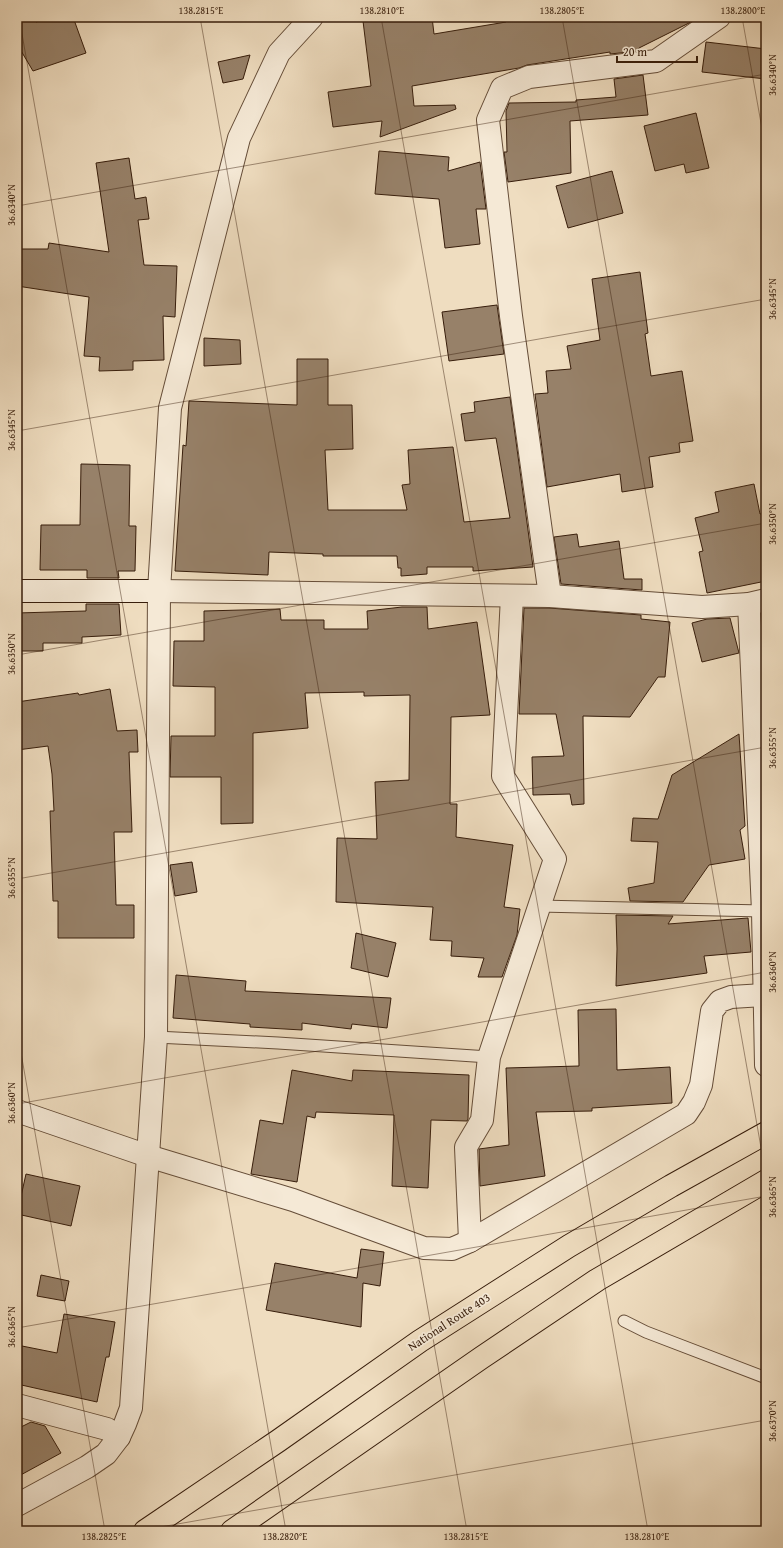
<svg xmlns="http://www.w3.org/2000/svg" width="783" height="1548" font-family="'Gentium Book Plus',serif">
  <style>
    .building { fill: #978169; stroke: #371d0b }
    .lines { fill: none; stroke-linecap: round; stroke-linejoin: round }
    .lane-casing { stroke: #654d38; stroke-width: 13 }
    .street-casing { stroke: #654d38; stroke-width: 24 }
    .secondary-casing { stroke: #371d0b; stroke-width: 24 }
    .highway-casing { stroke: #371d0b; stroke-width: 24 }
    .lane { stroke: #f5e9d6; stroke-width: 11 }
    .street { stroke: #f5e9d6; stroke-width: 22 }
    .secondary { stroke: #f5e9d6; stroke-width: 22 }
    .highway { stroke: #efddc0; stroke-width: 22 }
    .ticks { fill: none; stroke: #371d0b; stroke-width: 1; stroke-opacity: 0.45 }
    .labels { text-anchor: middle; stroke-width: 3.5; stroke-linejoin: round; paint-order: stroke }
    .street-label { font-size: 12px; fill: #371d0b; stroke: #f5e9d6 }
    .neatline { fill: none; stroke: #371d0b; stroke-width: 1.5 }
    .ticks-label { font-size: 10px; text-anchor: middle; fill: #371d0b }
  </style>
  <rect width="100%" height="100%" fill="#efddc0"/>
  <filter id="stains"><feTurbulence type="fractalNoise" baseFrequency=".005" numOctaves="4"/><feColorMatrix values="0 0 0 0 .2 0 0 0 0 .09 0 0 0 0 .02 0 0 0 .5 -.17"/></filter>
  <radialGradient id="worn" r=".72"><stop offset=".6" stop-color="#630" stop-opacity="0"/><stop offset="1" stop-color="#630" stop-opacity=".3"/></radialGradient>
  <g class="building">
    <path d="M 17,17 L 34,17 L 36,22 L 54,17 L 73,17 L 86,53 L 33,71 L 17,44 Z"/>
    <path d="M 390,17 L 390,21 L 432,17 L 434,34 L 506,22 L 506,21 L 526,17 L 697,17 L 689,23 L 639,48 L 639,51 L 610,54 L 610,52 L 527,65 L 519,68 L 412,86 L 414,106 L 455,105 L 456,109 L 380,137 L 382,121 L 333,127 L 328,92 L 371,86 L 363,21 Z"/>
    <path d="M 706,42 L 766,49 L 766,79 L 702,72 Z"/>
    <path d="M 250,55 L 243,79 L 223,83 L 218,62 Z"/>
    <path d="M 643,75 L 648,115 L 570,121 L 571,173 L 508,182 L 504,152 L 507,152 L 506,111 L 509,103 L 576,102 L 576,100 L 616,97 L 614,79 Z"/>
    <path d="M 696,113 L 709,168 L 686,173 L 684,164 L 655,171 L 644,126 Z"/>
    <path d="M 379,151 L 449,157 L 448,171 L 480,162 L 486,209 L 476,209 L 480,244 L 445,248 L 439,199 L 375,194 Z"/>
    <path d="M 129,158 L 135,199 L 146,197 L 149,219 L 138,220 L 144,265 L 177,266 L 175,317 L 163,316 L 164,360 L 133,361 L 133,370 L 99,371 L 100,357 L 84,356 L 89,297 L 17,286 L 17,249 L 48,249 L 49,243 L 109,252 L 96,163 Z"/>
    <path d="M 612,171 L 623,213 L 568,228 L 556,186 Z"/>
    <path d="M 640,272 L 648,333 L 645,334 L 651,376 L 682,371 L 693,441 L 679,443 L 680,452 L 649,457 L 653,487 L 622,492 L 620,474 L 547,487 L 535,394 L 548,393 L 546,371 L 571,369 L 567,346 L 600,340 L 592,279 Z"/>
    <path d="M 497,305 L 504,354 L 449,361 L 442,312 Z"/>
    <path d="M 204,338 L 240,340 L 241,364 L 204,366 Z"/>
    <path d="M 297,359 L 328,359 L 328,405 L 352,405 L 353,449 L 325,450 L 328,510 L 407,510 L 402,485 L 410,484 L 408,450 L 453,447 L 464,522 L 510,518 L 496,438 L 465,441 L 461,414 L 475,412 L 474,402 L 510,397 L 533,567 L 473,571 L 473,567 L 427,567 L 427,574 L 401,576 L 401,568 L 398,568 L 397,556 L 323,556 L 323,554 L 269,552 L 268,575 L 175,571 L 183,445 L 186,446 L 189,401 L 297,405 Z"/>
    <path d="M 81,464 L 130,465 L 129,526 L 136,526 L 135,571 L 118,571 L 119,578 L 87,578 L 87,570 L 40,570 L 41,525 L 80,525 Z"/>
    <path d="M 754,484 L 760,514 L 766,513 L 766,581 L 707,593 L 699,552 L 703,551 L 695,518 L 719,512 L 715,492 Z"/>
    <path d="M 577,534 L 579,547 L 619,541 L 624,579 L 642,579 L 642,590 L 561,584 L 554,537 Z"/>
    <path d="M 86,604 L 119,604 L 121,635 L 82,637 L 82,643 L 43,643 L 43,651 L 17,651 L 17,613 L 86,611 Z"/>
    <path d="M 402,607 L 427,607 L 428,629 L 477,622 L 490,715 L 451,717 L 450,804 L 457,804 L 456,837 L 513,845 L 504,907 L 520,909 L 517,935 L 502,977 L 478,977 L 484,958 L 451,956 L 452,941 L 430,940 L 433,907 L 336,902 L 337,838 L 377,839 L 375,782 L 409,780 L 410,695 L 364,696 L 364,692 L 305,693 L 308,728 L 253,733 L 253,823 L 221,824 L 221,777 L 170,777 L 171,736 L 215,736 L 215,687 L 173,686 L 174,641 L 204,641 L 204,611 L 280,609 L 281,620 L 324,620 L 324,629 L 368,629 L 367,611 Z"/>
    <path d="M 524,608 L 549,608 L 641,615 L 641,619 L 670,622 L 665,677 L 658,677 L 630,717 L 583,716 L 584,804 L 572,805 L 570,794 L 533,795 L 532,757 L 564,756 L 556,714 L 519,714 Z"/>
    <path d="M 730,618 L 739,653 L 702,662 L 692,623 L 707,619 Z"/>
    <path d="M 110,689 L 117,731 L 137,730 L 138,752 L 129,752 L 132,832 L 114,832 L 116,905 L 134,905 L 134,938 L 58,938 L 58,901 L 53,901 L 50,811 L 54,811 L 52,774 L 48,746 L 17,750 L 17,702 L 78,693 L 79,695 Z"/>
    <path d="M 739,734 L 745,826 L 740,830 L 745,859 L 709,865 L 683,902 L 630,901 L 628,888 L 654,883 L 658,842 L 631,841 L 633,818 L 658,819 L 672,775 Z"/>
    <path d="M 192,862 L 197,892 L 175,896 L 170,865 Z"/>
    <path d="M 616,915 L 673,916 L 668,924 L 748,918 L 751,952 L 704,956 L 707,973 L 616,986 L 617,949 Z"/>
    <path d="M 356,933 L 396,943 L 388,977 L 351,968 Z"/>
    <path d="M 176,975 L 246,981 L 245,991 L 391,998 L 387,1028 L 352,1024 L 351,1029 L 302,1023 L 302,1030 L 250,1027 L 250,1024 L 173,1018 Z"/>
    <path d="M 616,1009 L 617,1070 L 670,1067 L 672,1103 L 592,1108 L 592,1111 L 536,1112 L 545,1176 L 480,1186 L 479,1149 L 509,1145 L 506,1068 L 579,1066 L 578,1010 Z"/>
    <path d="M 292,1070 L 352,1081 L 353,1070 L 469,1075 L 468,1119 L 467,1121 L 431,1120 L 428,1188 L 392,1186 L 394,1115 L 316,1112 L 315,1118 L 307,1116 L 297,1182 L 251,1174 L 260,1120 L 283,1124 Z"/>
    <path d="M 26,1174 L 80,1186 L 71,1226 L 17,1214 Z"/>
    <path d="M 361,1249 L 384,1252 L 380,1286 L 363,1283 L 361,1327 L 266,1310 L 275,1263 L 357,1278 Z"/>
    <path d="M 41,1275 L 69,1281 L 65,1301 L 37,1296 Z"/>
    <path d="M 64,1314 L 115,1322 L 109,1357 L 106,1357 L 97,1402 L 17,1384 L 17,1345 L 57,1353 Z"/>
    <path d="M 31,1422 L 45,1426 L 61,1453 L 17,1477 L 17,1429 Z"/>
  </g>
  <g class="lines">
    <defs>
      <g id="lane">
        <path d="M 539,906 L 763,911"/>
        <path d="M 156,1037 L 278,1043 L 489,1057"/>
        <path d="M 624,1321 L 646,1332 L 766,1378"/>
      </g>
      <g id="street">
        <path d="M 159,591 L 550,596 L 702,607 L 749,604 L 766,600"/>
        <path d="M 550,596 L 511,316 L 488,120 L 502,88 L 529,77 L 656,61 L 719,17"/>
        <path d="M 749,604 L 763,911 L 766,1065"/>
        <path d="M 17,1111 L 148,1156 L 293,1200 L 424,1248 L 452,1249 L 470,1241 L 686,1114 L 694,1102 L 701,1085 L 712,1011 L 720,1001 L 731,997 L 764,995"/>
        <path d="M 470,1241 L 466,1147 L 482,1120 L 489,1057 L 555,859 L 503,776 L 512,596"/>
        <path d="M 17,1405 L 107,1429 L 119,1437"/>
        <path d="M 17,1505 L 87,1467 L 106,1454 L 119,1437 L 125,1424 L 131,1408 L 156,1037 L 159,591 L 170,408 L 239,138 L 279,53 L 312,17"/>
      </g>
      <path id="secondary" d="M 17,591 L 159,591"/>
      <g id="highway">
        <path d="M 145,1531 L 278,1441 L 420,1341 L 569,1246 L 671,1186 L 766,1133"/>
        <path d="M 232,1531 L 481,1358 L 597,1280 L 766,1181"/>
      </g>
    </defs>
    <use href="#lane" class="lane-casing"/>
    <use href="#street" class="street-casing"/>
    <use href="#secondary" class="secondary-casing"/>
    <use href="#highway" class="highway-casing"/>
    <use href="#lane" class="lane"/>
    <use href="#street" class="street"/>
    <use href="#secondary" class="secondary"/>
    <use href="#highway" class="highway"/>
  </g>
  <path class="ticks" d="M 19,17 L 286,1531M 200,17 L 467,1531M 381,17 L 648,1531M 562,17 L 766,1176M 742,17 L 766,151M 17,206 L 766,74M 17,431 L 766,299M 17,655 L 766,523M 17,879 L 766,747M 17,1030 L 105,1531M 17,1104 L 766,972M 17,1328 L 766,1196M 138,1531 L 766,1420"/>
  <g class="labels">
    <g class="street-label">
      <text transform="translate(449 1322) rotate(-33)" y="4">National Route 403</text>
    </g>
  </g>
  <rect width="783" height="1548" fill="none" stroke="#efddc0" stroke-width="44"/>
  <path d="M617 56v6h80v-6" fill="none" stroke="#371d0b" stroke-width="2"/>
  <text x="623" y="56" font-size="12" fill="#371d0b" stroke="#f5e9d6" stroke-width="3" paint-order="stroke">20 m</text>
  <rect x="22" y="22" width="739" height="1504" class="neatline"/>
  <g class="ticks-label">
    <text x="201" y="14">138.2815°E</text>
    <text x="382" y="14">138.2810°E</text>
    <text x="562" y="14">138.2805°E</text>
    <text x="743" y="14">138.2800°E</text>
    <text transform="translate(772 75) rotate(-90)" y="4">36.6340°N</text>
    <text transform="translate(11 205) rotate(-90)" y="4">36.6340°N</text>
    <text transform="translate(772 299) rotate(-90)" y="4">36.6345°N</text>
    <text transform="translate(11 430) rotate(-90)" y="4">36.6345°N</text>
    <text transform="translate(772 524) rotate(-90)" y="4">36.6350°N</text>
    <text transform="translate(11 654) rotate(-90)" y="4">36.6350°N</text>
    <text transform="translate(772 748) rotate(-90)" y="4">36.6355°N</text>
    <text transform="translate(11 878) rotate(-90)" y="4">36.6355°N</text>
    <text transform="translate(772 972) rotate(-90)" y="4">36.6360°N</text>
    <text transform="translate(11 1103) rotate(-90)" y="4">36.6360°N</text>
    <text transform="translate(772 1197) rotate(-90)" y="4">36.6365°N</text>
    <text transform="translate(11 1327) rotate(-90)" y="4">36.6365°N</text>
    <text transform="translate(772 1421) rotate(-90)" y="4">36.6370°N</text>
    <text x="104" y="1540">138.2825°E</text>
    <text x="285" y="1540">138.2820°E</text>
    <text x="466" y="1540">138.2815°E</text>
    <text x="647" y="1540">138.2810°E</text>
  </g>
  <rect width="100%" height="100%" filter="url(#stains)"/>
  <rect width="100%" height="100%" fill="url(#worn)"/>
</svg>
